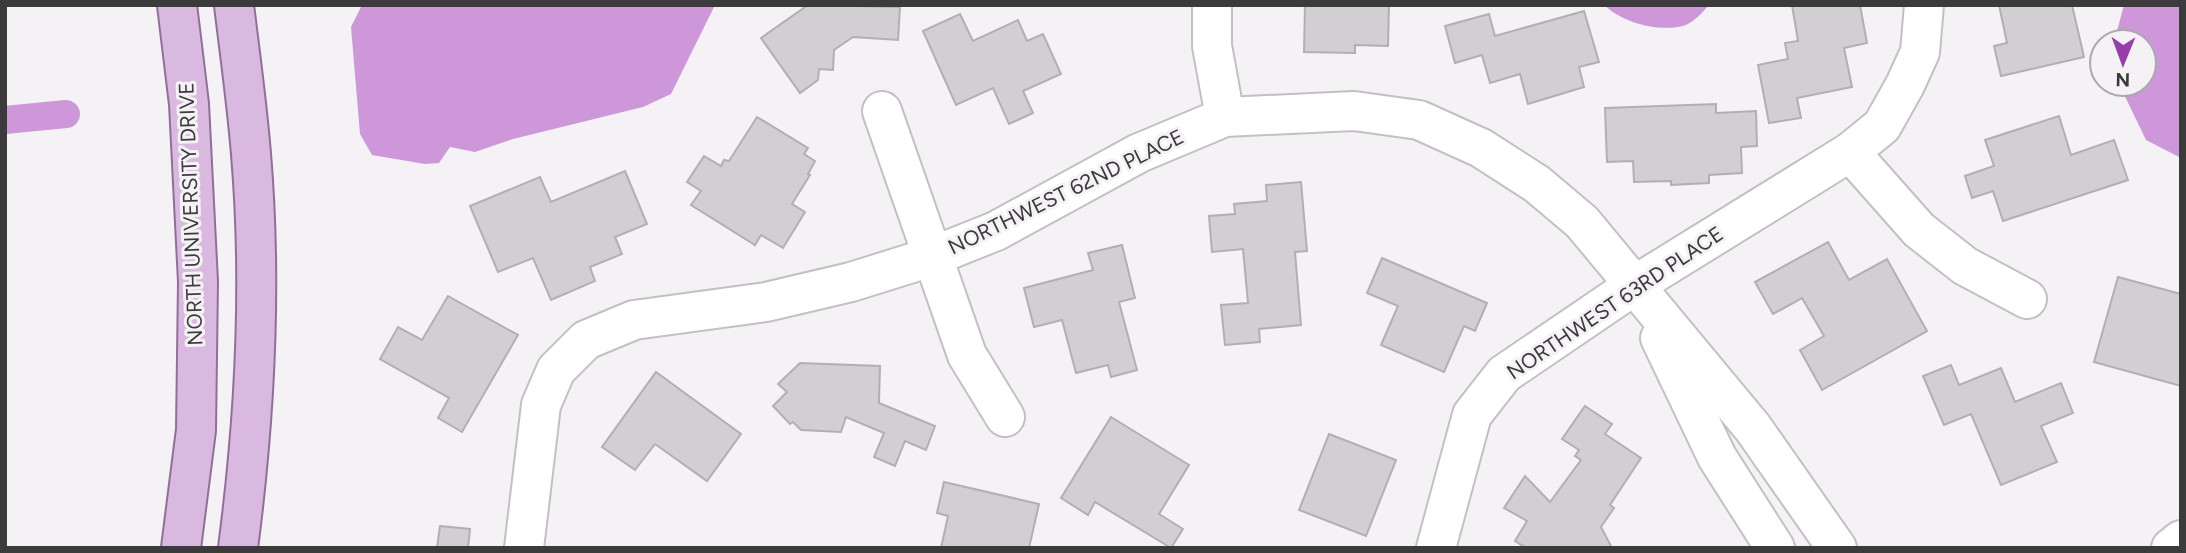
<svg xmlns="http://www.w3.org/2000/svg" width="2186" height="553" font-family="Figtree,sans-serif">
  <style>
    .water { fill: #cd97da }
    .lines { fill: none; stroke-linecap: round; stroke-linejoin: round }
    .canal { stroke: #cd97da; stroke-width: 28 }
    .building { fill: #d2cfd2; stroke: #b2afb2; stroke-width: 2 }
    .minor-casing { stroke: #c3c0c3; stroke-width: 42 }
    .major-casing { stroke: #916f99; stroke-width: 42 }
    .minor { stroke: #fff; stroke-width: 38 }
    .major { stroke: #d9b9e0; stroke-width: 38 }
    .labels { text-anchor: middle; stroke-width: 6; stroke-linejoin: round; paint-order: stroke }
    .street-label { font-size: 21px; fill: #3c3b3c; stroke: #f4f2f5 }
  </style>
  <rect width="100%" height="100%" fill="#f4f2f5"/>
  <g class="water">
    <path d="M 362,5 L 715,5 L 671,94 L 643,107 L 513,139 L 475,152 L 450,147 L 439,163 L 425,164 L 372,155 L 360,134 L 351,27 Z"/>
    <path d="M 1604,5 L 1709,5 C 1703,12 1692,24 1683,26 C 1658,32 1623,23 1604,5 Z"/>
    <path d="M 2124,5 L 2181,5 L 2181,158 L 2146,140 L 2119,84 L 2144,84 L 2144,42 L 2114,42 Z"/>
  </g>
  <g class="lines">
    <path class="canal" d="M 5,120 L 66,114"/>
  </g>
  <g class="building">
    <path d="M 808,5 L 900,7 L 898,40 L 853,37 L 834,50 L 833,70 L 819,69 L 818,80 L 800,93 L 761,38 Z"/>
    <path d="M 1305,5 L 1389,5 L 1388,46 L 1355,45 L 1355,53 L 1304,52 Z"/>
    <path d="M 1792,5 L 1860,5 L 1867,43 L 1844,48 L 1852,87 L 1797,98 L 1801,118 L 1769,123 L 1758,65 L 1788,59 L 1785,43 L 1798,41 Z"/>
    <path d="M 1999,5 L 2072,5 L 2084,57 L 2001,76 L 1994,46 L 2007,43 Z"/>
    <path d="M 1584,11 L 1599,62 L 1579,67 L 1584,87 L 1528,104 L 1520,74 L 1490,83 L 1482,55 L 1455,63 L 1445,26 L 1489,14 L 1495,36 Z"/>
    <path d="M 960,14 L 973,41 L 1018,20 L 1027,41 L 1043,34 L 1061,74 L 1023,91 L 1033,113 L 1009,124 L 993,88 L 956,105 L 923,31 Z"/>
    <path d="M 1716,104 L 1716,113 L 1756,111 L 1757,146 L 1741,147 L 1742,173 L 1709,175 L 1709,183 L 1671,185 L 1671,181 L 1634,182 L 1633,161 L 1607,162 L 1605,108 Z"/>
    <path d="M 2059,116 L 2071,155 L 2114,140 L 2128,180 L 2003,221 L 1993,191 L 1972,198 L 1965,176 L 1994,166 L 1985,140 Z"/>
    <path d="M 757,117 L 808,148 L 804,154 L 815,161 L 808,174 L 810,175 L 792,204 L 805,212 L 783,248 L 761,235 L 755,245 L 691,205 L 701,191 L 687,182 L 704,156 L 721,166 L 724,160 L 729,161 Z"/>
    <path d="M 625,171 L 647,224 L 615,237 L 622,254 L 590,267 L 595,281 L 551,300 L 533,258 L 498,272 L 470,206 L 540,177 L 551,202 Z"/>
    <path d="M 1301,182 L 1307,251 L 1295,252 L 1301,325 L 1259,329 L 1260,342 L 1225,345 L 1221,305 L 1248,303 L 1243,249 L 1212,252 L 1209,216 L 1235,214 L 1234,204 L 1267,201 L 1266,185 Z"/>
    <path d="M 1828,242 L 1849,280 L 1887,259 L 1927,331 L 1822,390 L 1800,350 L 1824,336 L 1802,298 L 1773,314 L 1755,282 Z"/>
    <path d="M 1122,245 L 1135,298 L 1119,302 L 1137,370 L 1111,377 L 1108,365 L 1076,373 L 1062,320 L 1034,327 L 1024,288 L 1093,270 L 1088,253 Z"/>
    <path d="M 1382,258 L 1487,303 L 1475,331 L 1464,326 L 1444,372 L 1381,345 L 1398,306 L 1367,293 Z"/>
    <path d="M 2118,277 L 2181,294 L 2181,386 L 2094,362 Z"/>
    <path d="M 448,296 L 518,335 L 462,432 L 438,418 L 449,398 L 380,359 L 398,327 L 422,340 Z"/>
    <path d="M 800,363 L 880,366 L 879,403 L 935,426 L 926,450 L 905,441 L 895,466 L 874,457 L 884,433 L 846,417 L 841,432 L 801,430 L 793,422 L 790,424 L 773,406 L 787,392 L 778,384 Z"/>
    <path d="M 1951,365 L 1959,385 L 2001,368 L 2015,402 L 2061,383 L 2073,413 L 2041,426 L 2057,462 L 2001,485 L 1971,414 L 1944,425 L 1923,376 Z"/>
    <path d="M 656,372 L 741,434 L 707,481 L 655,444 L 635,470 L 602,447 Z"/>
    <path d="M 1585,406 L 1612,424 L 1605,434 L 1641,458 L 1610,505 L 1614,508 L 1601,527 L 1612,548 L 1526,548 L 1515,541 L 1527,521 L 1504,508 L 1525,476 L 1550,502 L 1581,460 L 1575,456 L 1579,450 L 1562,439 Z"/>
    <path d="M 1111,417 L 1189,465 L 1159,514 L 1183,529 L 1171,548 L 1095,502 L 1088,515 L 1061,498 Z"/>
    <path d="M 1329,434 L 1396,460 L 1366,536 L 1299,510 Z"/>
    <path d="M 944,482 L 1039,504 L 1029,548 L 941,548 L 948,516 L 937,513 Z"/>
    <path d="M 440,526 L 470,529 L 468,548 L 437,548 Z"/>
  </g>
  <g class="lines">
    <defs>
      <g id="minor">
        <path d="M 1212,5 L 1212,46 L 1225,117"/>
        <path d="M 882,111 L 967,355 L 1005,417"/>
        <path d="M 1850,152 L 1919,230 L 1965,266 L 2027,299"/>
        <path d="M 1660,338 L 1717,457 L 1775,548"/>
        <path d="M 524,548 L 541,405 L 556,370 L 586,340 L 634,320 L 766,302 L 851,282 L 931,257 L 996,231 L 1139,153 L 1225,117 L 1354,111 L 1419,120 L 1481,148 L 1537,184 L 1582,222 L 1753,428 L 1837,548"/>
        <path d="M 1436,548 L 1472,415 L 1504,374 L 1635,285 L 1850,152 L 1882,126 L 1905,85 L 1920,52 L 1924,5"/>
        <path d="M 2171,548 L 2181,540"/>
      </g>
      <g id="major">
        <path d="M 177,5 L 189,104 L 198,282 L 196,430 L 181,548"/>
        <path d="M 234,5 C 240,55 247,104 251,154 C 262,285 255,418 238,548"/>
      </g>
    </defs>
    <use href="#minor" class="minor-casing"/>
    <use href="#major" class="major-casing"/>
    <use href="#minor" class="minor"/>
    <use href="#major" class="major"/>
  </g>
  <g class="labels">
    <g class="street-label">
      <text transform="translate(1066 192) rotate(-26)" y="7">NORTHWEST 62ND PLACE</text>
      <text transform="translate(191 214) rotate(-92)" y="7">NORTH UNIVERSITY DRIVE</text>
      <text transform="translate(1615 303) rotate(-34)" y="7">NORTHWEST 63RD PLACE</text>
    </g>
  </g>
  <rect width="2186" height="553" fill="none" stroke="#3c3b3c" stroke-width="14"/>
  <g transform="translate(2123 63) rotate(181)"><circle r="33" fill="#f4f2f5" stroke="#aaa9ab" stroke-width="2"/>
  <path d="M0-5L12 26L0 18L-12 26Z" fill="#973eab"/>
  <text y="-10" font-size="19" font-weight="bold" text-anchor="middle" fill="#3c3b3c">N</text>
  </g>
</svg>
